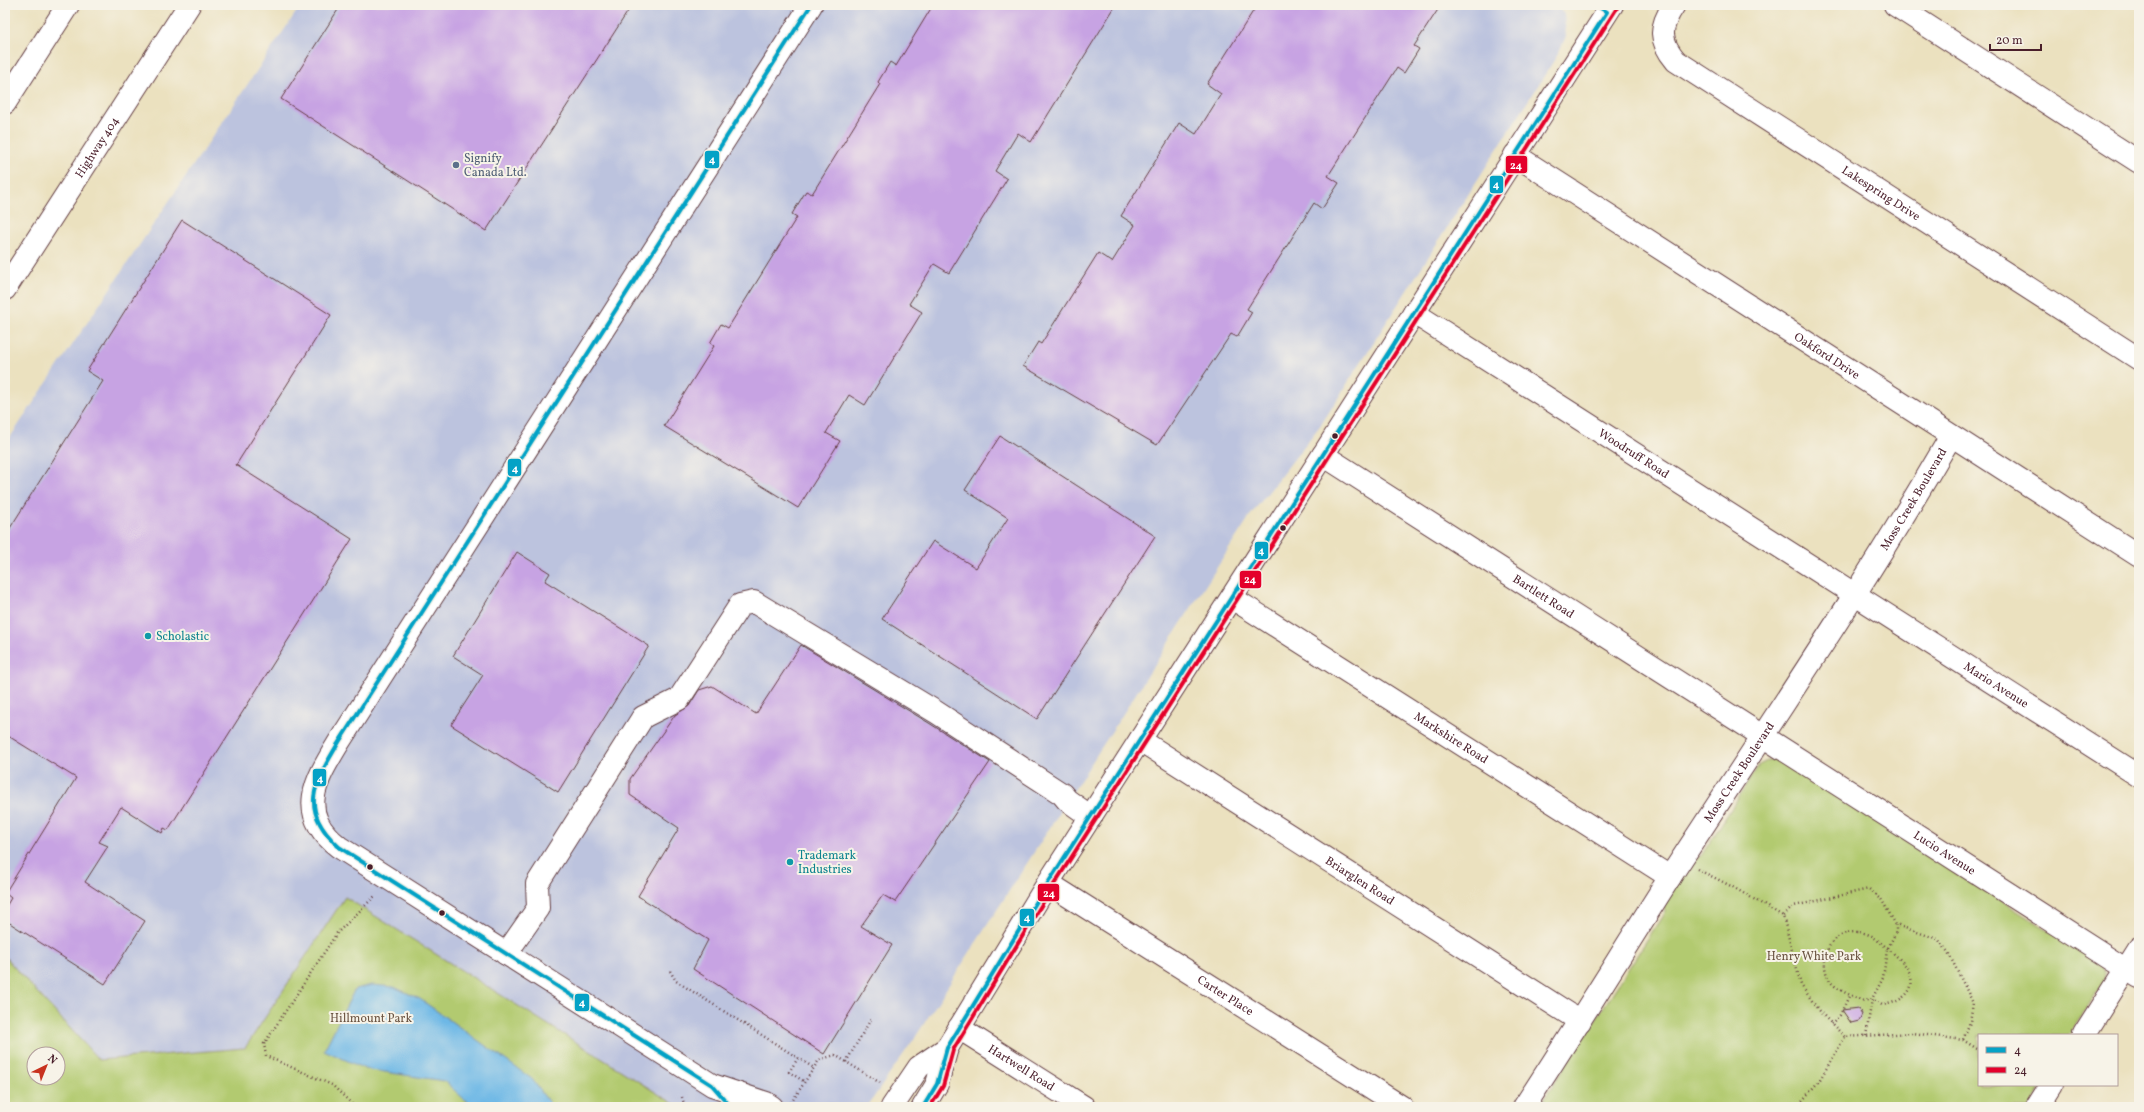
<svg xmlns="http://www.w3.org/2000/svg" width="2144" height="1112" font-family="Vollkorn,serif">
  <style>
    .industrial { fill: #bcc3de }
    .green { fill: #b2ca70; stroke: #7e744e; fill-rule: evenodd }
    .water { fill: #6db8e6; stroke: #5c6c88 }
    .building { fill: #c7a3e3 }
    .lines { fill: none; stroke-linecap: round; stroke-linejoin: round }
    .minor-casing { stroke: #623c41; stroke-width: 24 }
    .highway-casing { stroke: #623c41; stroke-width: 24 }
    .path { stroke: #623c41; stroke-width: 2.5; stroke-dasharray: 1 3; stroke-linecap: butt }
    .minor { stroke: #fff; stroke-width: 22 }
    .highway { stroke: #fff; stroke-width: 22 }
    .bus-1-casing { stroke: #f7f3e8; stroke-width: 7 }
    .bus-2-casing { stroke: #f7f3e8; stroke-width: 7 }
    .bus-1 { stroke: #04a2c6; stroke-width: 4 }
    .bus-2 { stroke: #e4002b; stroke-width: 4 }
    .service-dot { fill: #5c6f8a; stroke: #f7f3e8; stroke-width: 1.5 }
    .bus-dot { fill: #4a1f2b; stroke: #f7f3e8; stroke-width: 1.5 }
    .culture-dot { fill: #0f9aa8; stroke: #f7f3e8; stroke-width: 1.5 }
    .labels { text-anchor: middle; stroke-width: 4; stroke-linejoin: round; paint-order: stroke }
    .street-label { font-size: 12px; fill: #4a1f2b; stroke: #f7f3e8 }
    .service-label { font-size: 12px; fill: #4e5e75; stroke: #f7f3e8; text-anchor: start }
    .culture-label { font-size: 12px; fill: #0d838f; stroke: #f7f3e8; text-anchor: start }
    .park-label { font-size: 12px; fill: #695240; stroke: #f7f3e8 }
    .line-badge { stroke: #f7f3e8; stroke-width: 1.5 }
    .badge-label { font-size: 11px; text-anchor: middle; font-weight: bold; fill: #fff }
  </style>
  <rect width="100%" height="100%" fill="#f7f3e8"/>
  <filter id="ink" filterUnits="userSpaceOnUse"><feTurbulence type="fractalNoise" baseFrequency=".025" numOctaves="2"/><feDisplacementMap in="SourceGraphic" scale="8" xChannelSelector="R" yChannelSelector="G"/><feConvolveMatrix kernelMatrix="1 2 1 2 8 2 1 2 1" color-interpolation-filters="sRGB"/></filter>
  <filter id="wash" filterUnits="userSpaceOnUse"><feTurbulence type="fractalNoise" baseFrequency=".012" numOctaves="4" result="noise"/><feDisplacementMap in="SourceGraphic" scale="16" xChannelSelector="R" yChannelSelector="G"/><feGaussianBlur stdDeviation="0.9" result="paint"/><feColorMatrix in="noise" values="0 0 0 0 0 0 0 0 0 0 0 0 0 0 0 0 0 1.4 0 .05"/><feComposite in="paint" operator="in"/></filter>
  <g filter="url(#wash)">
    <rect width="100%" height="100%" fill="#ebe1bf"/>
    <path class="industrial" d="M 301,5 L 1559,5 L 1564,15 L 1566,36 L 1558,54 L 1322,423 L 1252,513 L 916,1036 L 867,1107 L 679,1107 L 345,897 L 245,1048 L 99,1060 L 5,957 L 5,445 Z"/>
    <g class="green">
      <path d="M 1773,758 L 1782,761 L 2102,965 L 2105,973 L 2103,983 L 2069,1035 L 1979,1035 L 1979,1085 L 2043,1085 L 2030,1107 L 1539,1107 L 1665,912 L 1663,903 L 1691,859 L 1701,856 L 1759,765 Z"/>
      <path d="M 345,897 L 679,1107 L 5,1107 L 5,957 L 99,1060 L 245,1048 ZM 34,1054 L 58,1054 L 58,1078 L 34,1078 Z"/>
    </g>
    <path class="water" d="M 372,985 L 394,987 L 420,999 L 532,1079 L 552,1107 L 473,1107 L 444,1081 L 365,1069 L 324,1050 L 355,989 Z"/>
    <g id="blocks">
      <g class="building">
        <path d="M 341,5 L 632,5 L 486,231 L 281,99 Z"/>
        <path d="M 933,5 L 1116,5 L 1031,142 L 1018,133 L 995,171 L 1007,179 L 949,273 L 934,264 L 909,304 L 922,312 L 865,405 L 849,395 L 826,433 L 840,441 L 798,508 L 664,426 L 714,346 L 710,343 L 721,324 L 728,328 L 797,217 L 792,214 L 806,191 L 812,194 L 880,84 L 878,82 L 890,62 L 896,66 Z"/>
        <path d="M 1257,5 L 1441,5 L 1414,46 L 1419,49 L 1404,73 L 1397,68 L 1328,176 L 1339,183 L 1322,209 L 1314,203 L 1247,309 L 1252,312 L 1237,337 L 1231,334 L 1157,445 L 1023,366 L 1038,342 L 1041,344 L 1098,253 L 1112,262 L 1135,225 L 1121,216 L 1179,123 L 1196,134 L 1221,94 L 1207,84 Z"/>
        <path d="M 182,220 L 331,315 L 236,465 L 352,539 L 168,830 L 164,828 L 162,833 L 121,807 L 99,842 L 108,846 L 85,882 L 145,921 L 105,984 L 5,920 L 5,908 L 11,898 L 5,893 L 76,778 L 5,734 L 5,536 L 103,381 L 87,371 Z"/>
        <path d="M 1000,436 L 1155,536 L 1037,719 L 882,619 L 933,541 L 976,568 L 1008,518 L 965,490 Z"/>
        <path d="M 517,552 L 550,573 L 545,581 L 649,646 L 558,792 L 451,725 L 483,675 L 453,656 Z"/>
        <path d="M 801,645 L 929,723 L 990,762 L 895,902 L 883,895 L 861,926 L 892,945 L 824,1054 L 693,969 L 708,940 L 638,896 L 679,828 L 630,795 L 630,779 L 675,715 L 689,706 L 699,690 L 712,686 L 756,714 Z"/>
        <path d="M 1858,1008 L 1862,1014 L 1859,1021 L 1851,1023 L 1842,1010 Z"/>
      </g>
    </g>
  </g>
  <g filter="url(#ink)">
    <use href="#blocks" fill-opacity="0" stroke="#623c41" stroke-width="1"/>
    <g class="lines">
      <defs>
        <g id="minor">
          <path id="s1" d="M 1674,5 C 1659,27 1659,41 1676,61 L 2139,359"/>
          <path d="M 1895,5 L 2139,162"/>
          <path id="s2" d="M 1515,155 L 2139,556"/>
          <path id="s3" d="M 1414,313 L 2139,776"/>
          <path id="s4" d="M 1323,455 L 2139,977"/>
          <path id="s5" d="M 1232,598 L 1670,877"/>
          <path id="s6" d="M 1140,740 L 1580,1021"/>
          <path id="s7" d="M 1048,883 L 1402,1107"/>
          <path d="M 506,954 L 538,908 L 537,884 L 643,717 L 679,699 L 740,605 L 754,602 L 936,712 L 1062,794 L 1067,800 L 1091,817"/>
          <path id="s8" d="M 959,1028 L 1084,1107"/>
          <path d="M 2084,1035 L 2139,948"/>
          <path d="M 772,1107 L 766,1103 L 712,1085 L 339,847 C 295,813 316,780 339,742 L 811,5"/>
          <path d="M 892,1107 L 919,1067 L 947,1048"/>
          <path d="M 923,1107 L 937,1084 L 947,1048 L 1048,883 L 1612,5"/>
          <path id="s9" d="M 1524,1107 C 1574,1031 1621,954 1670,877 C 1765,731 1864,587 1951,436"/>
          <path d="M 2037,1107 L 2051,1085"/>
        </g>
        <g id="highway">
          <path d="M 5,103 L 68,5"/>
          <path id="s10" d="M 5,289 L 189,5"/>
        </g>
      </defs>
      <use href="#minor" class="minor-casing"/>
      <use href="#highway" class="highway-casing"/>
      <g class="path">
        <path d="M 1697,869 L 1731,886 L 1783,916 L 1801,985 L 1819,1011 L 1845,1037 L 1913,1033 L 1963,1040 L 1979,1050"/>
        <path d="M 1783,916 L 1794,906 L 1869,889 L 1880,897 L 1896,925 L 1938,939 L 1948,952 L 1973,1003 L 1970,1022 L 1963,1040"/>
        <path d="M 1860,932 C 1863,933 1868,934 1872,936 C 1877,939 1902,960 1905,965 C 1921,987 1905,1002 1882,1005 L 1872,999 L 1864,1001 C 1855,997 1844,993 1836,987 C 1819,975 1822,944 1841,935 C 1846,932 1854,932 1860,932 Z"/>
        <path d="M 670,971 L 676,981 L 814,1068"/>
        <path d="M 1831,1024 L 1840,1015 L 1850,994"/>
        <path d="M 1866,1036 L 1872,999 L 1883,978 L 1887,950 L 1896,932 L 1896,925"/>
        <path d="M 798,1058 L 789,1072 L 805,1082"/>
        <path d="M 846,1062 L 871,1019"/>
        <path d="M 682,1097 L 685,1107"/>
        <path d="M 791,1103 L 819,1060 L 835,1055 L 882,1084"/>
        <path d="M 355,1107 L 332,1085 L 266,1056 L 264,1044 L 337,933 L 375,896"/>
        <path d="M 1797,1107 L 1819,1081 L 1845,1037"/>
      </g>
      <use href="#minor" class="minor"/>
      <use href="#highway" class="highway"/>
      <defs>
        <g id="bus-1">
          <path d="M 731,1107 L 712,1085 L 339,847 C 298,809 314,784 339,742 L 811,5"/>
          <path d="M 923,1107 L 937,1084 L 947,1048 L 1048,883 L 1607,12 L 1596,5"/>
        </g>
        <path id="bus-2" d="M 930,1107 L 943,1086 L 953,1050 L 1053,886 L 1617,8"/>
      </defs>
      <use href="#bus-1" class="bus-1-casing"/>
      <use href="#bus-2" class="bus-2-casing"/>
      <use href="#bus-1" class="bus-1"/>
      <use href="#bus-2" class="bus-2"/>
    </g>
  </g>
  <circle class="service-dot" cx="456" cy="165" r="4"/>
  <g class="bus-dot">
    <circle cx="1335" cy="436" r="3.5"/>
    <circle cx="1283" cy="528" r="3.5"/>
    <circle cx="370" cy="867" r="3.5"/>
    <circle cx="442" cy="913" r="3.5"/>
  </g>
  <g class="culture-dot">
    <circle cx="148" cy="636" r="4"/>
    <circle cx="790" cy="862" r="4"/>
  </g>
  <g class="labels">
    <g class="street-label">
      <text dy="4" stroke="none"><textPath href="#s10" startOffset="169">Highway 404</textPath></text>
      <text dy="4" stroke="none"><textPath href="#s1" startOffset="306">Lakespring Drive</textPath></text>
      <text dy="4" stroke="none"><textPath href="#s2" startOffset="371">Oakford Drive</textPath></text>
      <text dy="4" stroke="none"><textPath href="#s3" startOffset="261">Woodruff Road</textPath></text>
      <text dy="4" stroke="none"><textPath href="#s9" startOffset="722">Moss Creek Boulevard</textPath></text>
      <text dy="4" stroke="none"><textPath href="#s4" startOffset="262">Bartlett Road</textPath></text>
      <text dy="4" stroke="none"><textPath href="#s3" startOffset="691">Mario Avenue</textPath></text>
      <text dy="4" stroke="none"><textPath href="#s5" startOffset="260">Markshire Road</textPath></text>
      <text dy="4" stroke="none"><textPath href="#s9" startOffset="398">Moss Creek Boulevard</textPath></text>
      <text dy="4" stroke="none"><textPath href="#s4" startOffset="738">Lucio Avenue</textPath></text>
      <text dy="4" stroke="none"><textPath href="#s6" startOffset="261">Briarglen Road</textPath></text>
      <text dy="4" stroke="none"><textPath href="#s7" startOffset="210">Carter Place</textPath></text>
      <text dy="4" stroke="none"><textPath href="#s8" startOffset="74">Hartwell Road</textPath></text>
    </g>
    <g class="service-label">
      <text x="464" y="162">Signify<tspan x="464" dy="14">Canada Ltd.</tspan></text>
    </g>
    <g class="culture-label">
      <text x="156" y="640">Scholastic</text>
      <text x="798" y="859">Trademark<tspan x="798" dy="14">Industries</tspan></text>
    </g>
    <g class="park-label">
      <text x="1814" y="960">Henry White Park</text>
      <text x="371" y="1022">Hillmount Park</text>
    </g>
  </g>
  <g class="line-badge">
    <rect x="704" y="150" width="16" height="19" rx="4" fill="#04a2c6"/>
    <rect x="1505" y="155" width="23" height="19" rx="4" fill="#e4002b"/>
    <rect x="1489" y="175" width="15" height="19" rx="4" fill="#04a2c6"/>
    <rect x="507" y="458" width="15" height="19" rx="4" fill="#04a2c6"/>
    <rect x="1254" y="541" width="15" height="19" rx="4" fill="#04a2c6"/>
    <rect x="1239" y="570" width="23" height="19" rx="4" fill="#e4002b"/>
    <rect x="312" y="768" width="15" height="19" rx="4" fill="#04a2c6"/>
    <rect x="1037" y="883" width="23" height="19" rx="4" fill="#e4002b"/>
    <rect x="1019" y="908" width="16" height="19" rx="4" fill="#04a2c6"/>
    <rect x="574" y="993" width="16" height="19" rx="4" fill="#04a2c6"/>
  </g>
  <g class="badge-label">
    <text x="712" y="163">4</text>
    <text x="1516" y="169">24</text>
    <text x="1496" y="188">4</text>
    <text x="515" y="472">4</text>
    <text x="1261" y="554">4</text>
    <text x="1250" y="583">24</text>
    <text x="320" y="782">4</text>
    <text x="1049" y="897">24</text>
    <text x="1027" y="921">4</text>
    <text x="582" y="1006">4</text>
  </g>
  <rect width="2144" height="1112" fill="none" stroke="#f7f3e8" stroke-width="20"/>
  <rect x="1978" y="1034" width="140" height="52" fill="#f7f3e8" stroke="#b29e9c"/>
  <rect x="1986" y="1047" width="20" height="6" fill="#04a2c6" stroke="#b29e9c"/>
  <text x="2014" y="1054" font-size="12" fill="#4a1f2b">4</text>
  <rect x="1986" y="1067" width="20" height="6" fill="#e4002b" stroke="#b29e9c"/>
  <text x="2014" y="1074" font-size="12" fill="#4a1f2b">24</text>
  <g transform="translate(46 1066) rotate(43)"><circle r="19" fill="#f7f3e8" stroke="#b29e9c"/>
  <path d="M0-3L7 15L0 10L-7 15Z" fill="#c8321e"/>
  <text y="-6" font-size="11" font-weight="bold" text-anchor="middle" fill="#4a1f2b">N</text>
  </g>
  <path d="M1990 44v6h51v-6" fill="none" stroke="#4a1f2b" stroke-width="2"/>
  <text x="1996" y="44" font-size="12" fill="#4a1f2b" stroke="#f7f3e8" stroke-width="3" paint-order="stroke">20 m</text>
</svg>
